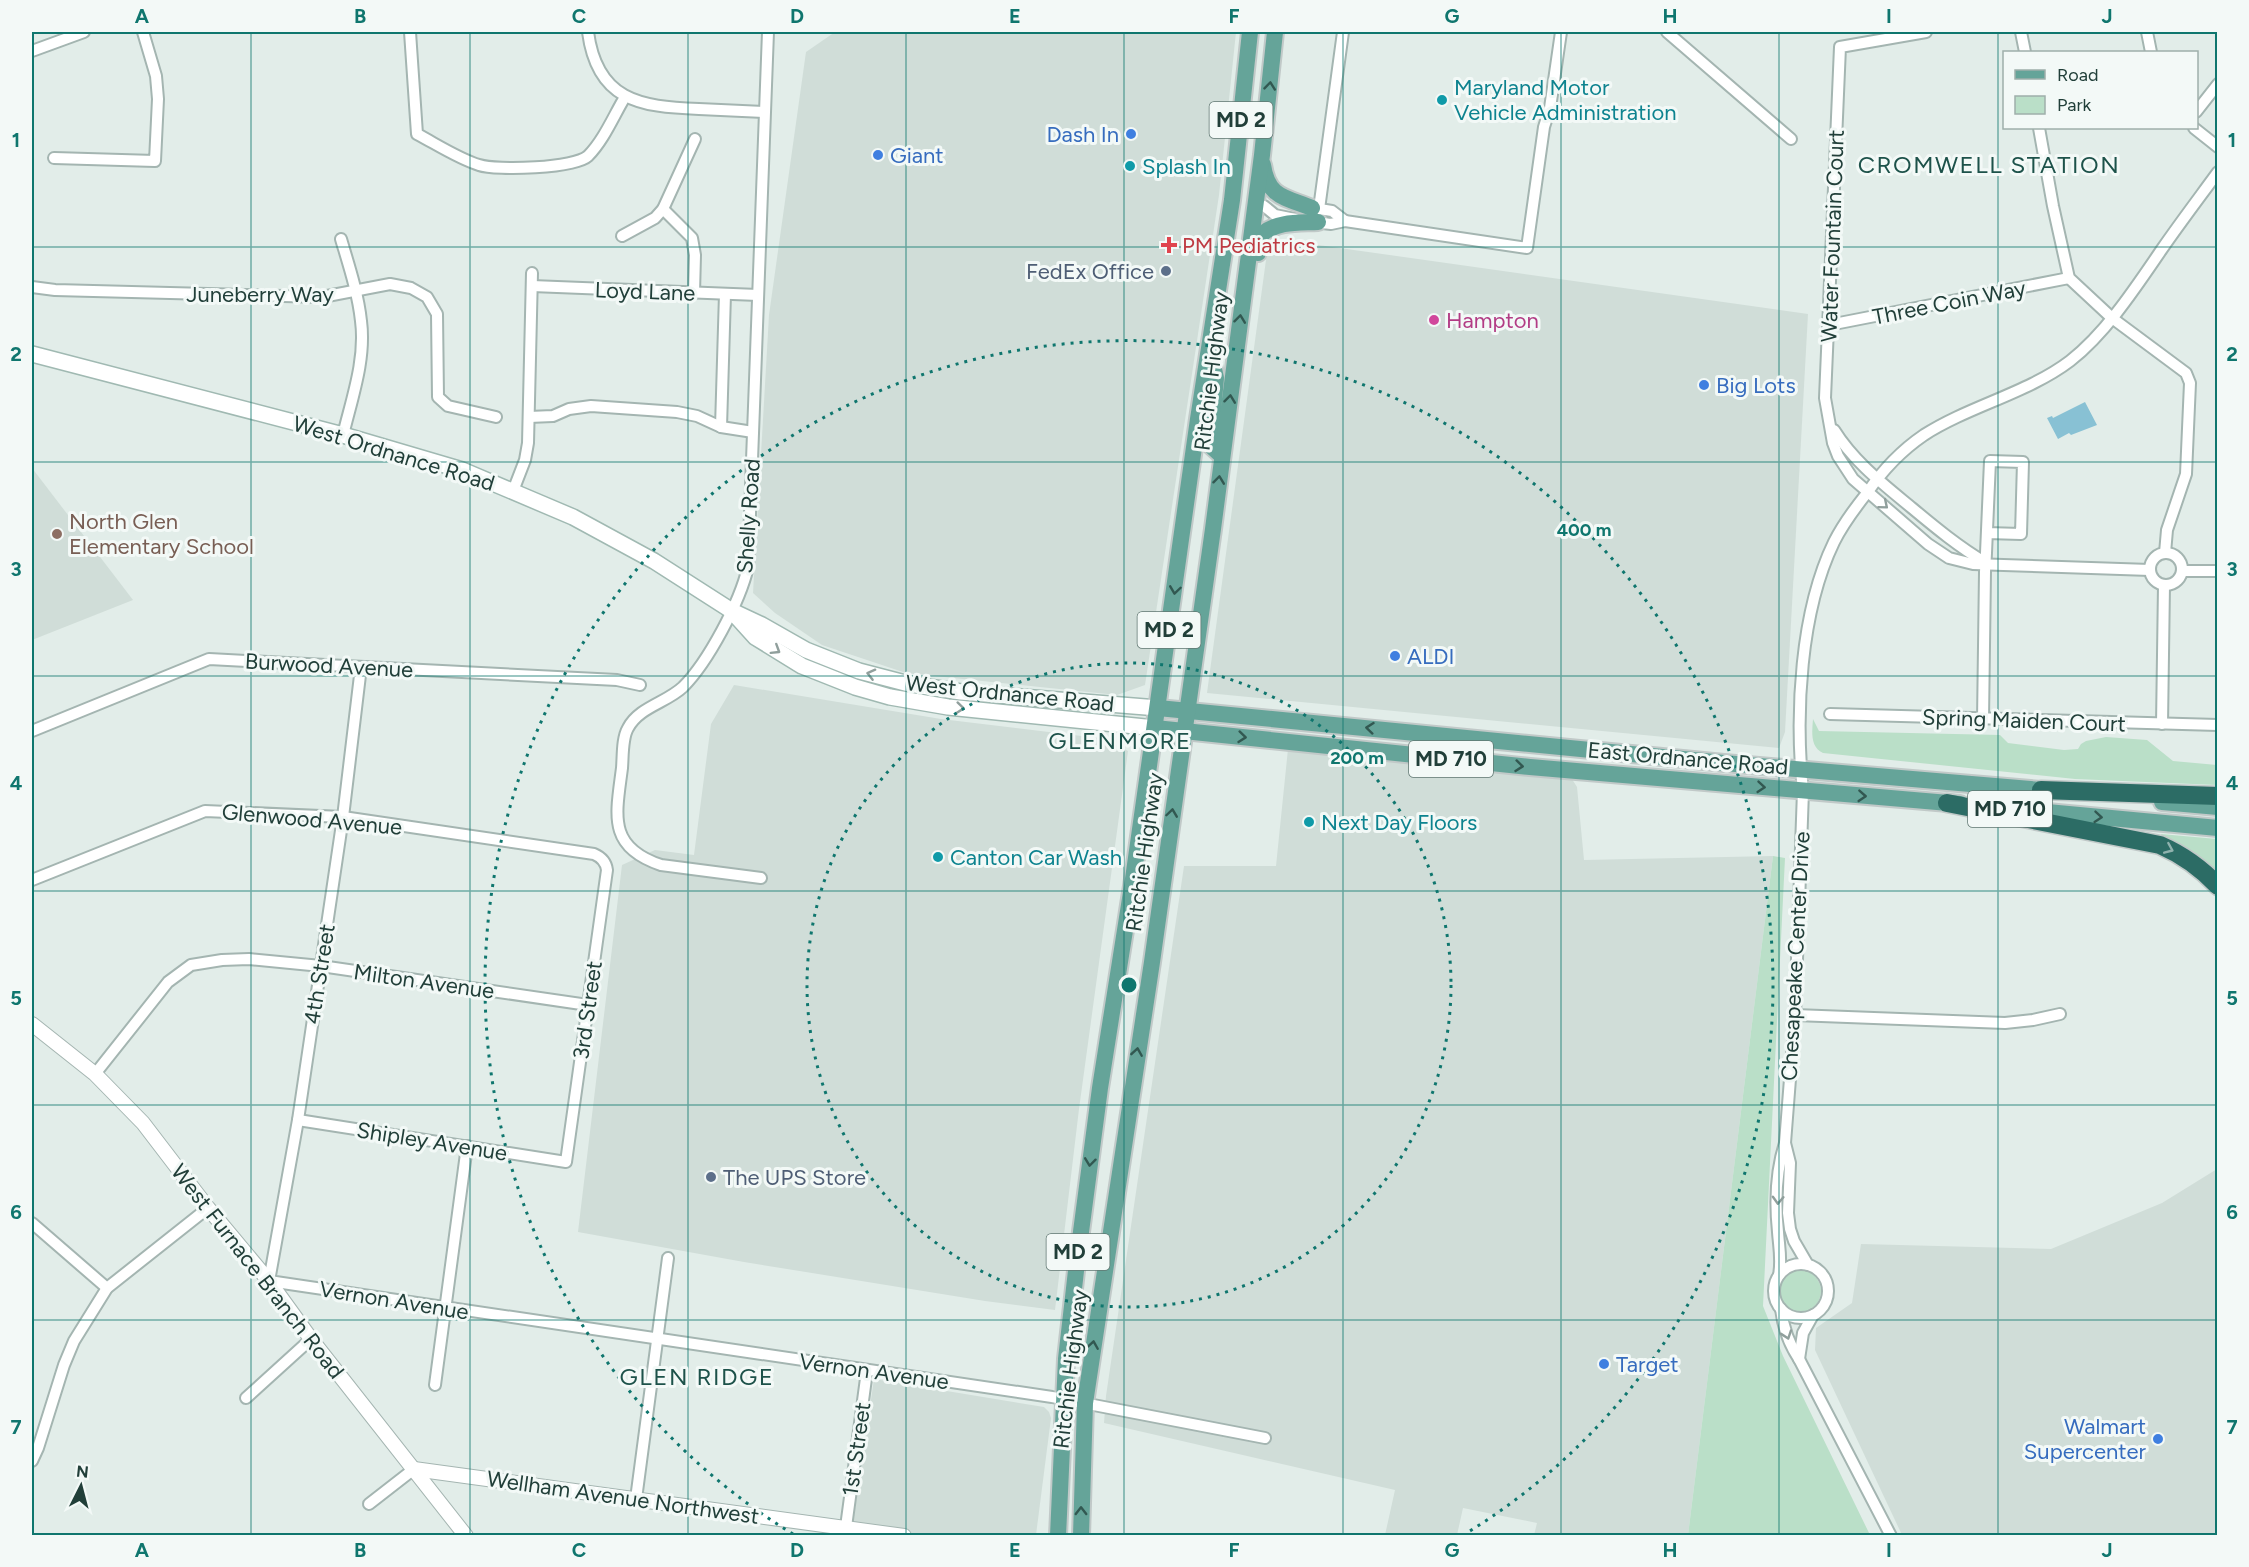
<svg xmlns="http://www.w3.org/2000/svg" width="2249" height="1567" font-family="Figtree,sans-serif">
  <style>
    .built { fill: #d0ddd8 }
    .green { fill: #badfc8 }
    .water { fill: #88c1d4 }
    .lines { fill: none; stroke-linecap: round; stroke-linejoin: round }
    .minor-casing { stroke: #a4b5b1; stroke-width: 14 }
    .tertiary-casing { stroke: #a4b5b1; stroke-width: 16 }
    .secondary-casing { stroke: #a0b9b2; stroke-width: 18 }
    .primary-casing { stroke: #c1c9c8; stroke-width: 20 }
    .motorway-casing { stroke: #c1c9c8; stroke-width: 21 }
    .minor { stroke: #fff; stroke-width: 10 }
    .tertiary { stroke: #fff; stroke-width: 14 }
    .secondary { stroke: #fff; stroke-width: 15 }
    .primary { stroke: #65a499; stroke-width: 16 }
    .motorway { stroke: #2c6c65; stroke-width: 18 }
    .oneway { stroke: #325851 }
    .oneway2 { stroke: #909f9c }
    .oneway3 { stroke: #90b2ae }
    .grid { fill: none; stroke: #0f766e; stroke-width: 1.5; stroke-opacity: 0.55 }
    .ring { fill: none; stroke: #0f766e; stroke-width: 3; stroke-dasharray: 3 6 }
    .culture-dot { fill: #0f9aa8; stroke: #f3f9f7; stroke-width: 2 }
    .shop-dot { fill: #3f7fe0; stroke: #f3f9f7; stroke-width: 2 }
    .health-dot { fill: #e0444e; stroke: #f3f9f7; stroke-width: 2 }
    .service-dot { fill: #5c6f8a; stroke: #f3f9f7; stroke-width: 2 }
    .hotel-dot { fill: #d1479c; stroke: #f3f9f7; stroke-width: 2 }
    .education-dot { fill: #8d6e63; stroke: #f3f9f7; stroke-width: 2 }
    .labels { text-anchor: middle; stroke-width: 6; stroke-linejoin: round; paint-order: stroke }
    .shield { fill: #f3f9f7; stroke: #607772; stroke-width: 1.5 }
    .shield-label { font-size: 21px; font-weight: bold; fill: #213f39 }
    .culture-label { font-size: 22px; fill: #0d838f; stroke: #f3f9f7; text-anchor: start }
    .shop-label { font-size: 22px; fill: #366cbe; stroke: #f3f9f7; text-anchor: start }
    .street-label { font-size: 22px; fill: #213f39; stroke: #f3f9f7 }
    .health-label { font-size: 22px; fill: #be3a42; stroke: #f3f9f7; text-anchor: start }
    .service-label { font-size: 22px; fill: #4e5e75; stroke: #f3f9f7; text-anchor: end }
    .hotel-label { font-size: 22px; fill: #b23c85; stroke: #f3f9f7; text-anchor: start }
    .education-label { font-size: 22px; fill: #785e54; stroke: #f3f9f7; text-anchor: start }
    .neighbourhood-label { font-size: 24px; letter-spacing: 1.5px; fill: #1d524a; stroke: #f3f9f7 }
    .centre { fill: #0f766e; stroke: #f3f9f7; stroke-width: 3 }
    .ring-label { font-size: 18px; text-anchor: middle; font-weight: bold; fill: #0f766e; stroke: #f3f9f7; stroke-width: 6; stroke-linejoin: round; paint-order: stroke }
    .neatline { fill: none; stroke: #0f766e; stroke-width: 2 }
    .grid-label { font-size: 20px; text-anchor: middle; font-weight: bold; fill: #0f766e }
  </style>
  <rect width="100%" height="100%" fill="#e2ede9"/>
  <g class="built">
    <path d="M 835,32 L 1236,32 L 1219,195 L 1145,685 L 1117,695 L 906,673 L 822,645 L 775,613 L 753,593 L 769,315 L 806,52 Z"/>
    <path d="M 1269,238 L 1808,314 L 1785,732 L 1779,748 L 1207,693 Z"/>
    <path d="M 32,468 L 133,600 L 32,640 Z"/>
    <path d="M 734,685 L 941,719 L 1106,739 L 1128,751 L 1079,1109 L 1055,1310 L 985,1301 L 744,1262 L 578,1232 L 622,865 L 655,850 L 694,855 L 711,724 Z"/>
    <path d="M 1288,749 L 1570,776 L 1577,787 L 1584,860 L 1773,856 L 1688,1535 L 1534,1535 L 1537,1523 L 1463,1508 L 1457,1535 L 1385,1535 L 1395,1490 L 1104,1423 L 1106,1396 L 1184,866 L 1276,866 Z"/>
    <path d="M 2217,1169 L 2217,1535 L 1902,1535 L 1815,1350 L 1816,1328 L 1852,1303 L 1861,1244 L 2051,1249 L 2162,1203 Z"/>
    <path d="M 874,1379 L 1044,1407 L 1049,1412 L 1051,1418 L 1036,1535 L 851,1536 Z"/>
  </g>
  <g class="green">
    <path d="M 1813,719 L 1819,731 L 2000,735 L 2008,743 L 2064,750 L 2078,749 L 2081,744 L 2086,741 L 2106,737 L 2147,740 L 2173,761 L 2217,765 L 2217,785 L 2075,779 L 1823,753 C 1810,747 1812,732 1813,719 Z"/>
    <path d="M 2161,834 L 2217,839 L 2217,872 L 2202,858 L 2162,837 Z"/>
    <path d="M 1773,856 L 1785,858 L 1763,1306 L 1783,1356 L 1870,1535 L 1688,1535 Z"/>
    <circle cx="1800" cy="1291" r="21"/>
  </g>
  <path class="water" d="M 2085,402 L 2097,425 L 2071,435 L 2069,433 L 2058,439 L 2047,418 L 2052,416 L 2053,418 Z"/>
  <g class="lines">
    <defs>
      <g id="minor">
        <path d="M 410,32 L 417,134 C 436,144 459,159 479,165 C 497,171 575,168 588,156 C 604,140 614,115 625,97"/>
        <path d="M 588,32 C 597,100 639,107 699,109 C 721,110 742,111 764,112"/>
        <path d="M 1667,32 L 1791,139"/>
        <path d="M 1926,32 L 1840,47 L 1825,398 L 1833,443 L 1838,456 L 1853,479 L 1928,544 L 1949,558 L 1973,564 L 2150,570"/>
        <path d="M 2021,32 L 2025,52"/>
        <path d="M 2147,32 L 2151,52"/>
        <path d="M 32,51 L 84,32"/>
        <path d="M 2196,112 L 2218,84"/>
        <path d="M 2039,128 L 2053,206 L 2069,278 L 2112,318 L 2186,373 L 2190,383 L 2186,474 L 2167,530 L 2165,553"/>
        <path d="M 2194,128 L 2218,147"/>
        <path d="M 54,158 L 155,161 L 158,99 L 156,76 L 143,32"/>
        <path d="M 1264,206 L 1275,215 L 1295,219"/>
        <path d="M 1313,208 L 1332,211 L 1345,221"/>
        <path d="M 663,209 L 692,238 L 695,255 L 694,293"/>
        <path d="M 1319,209 L 1343,32"/>
        <path d="M 1314,222 L 1331,224 L 1345,221 L 1527,248 L 1544,127 L 1550,108 L 1561,32"/>
        <path d="M 622,236 L 655,218 L 663,209 L 695,139"/>
        <path d="M 341,239 C 349,266 358,293 361,321 C 366,359 352,398 343,435"/>
        <path d="M 532,286 L 758,295"/>
        <path d="M 32,287 L 55,290 L 322,297 L 390,284 L 411,288 L 427,297 L 437,314 L 438,397 L 448,406 L 496,417"/>
        <path d="M 1829,325 L 2069,278"/>
        <path d="M 529,417 L 553,416 L 569,409 L 591,406 L 677,412 L 697,416 L 721,427 L 753,432"/>
        <path d="M 721,427 L 725,294"/>
        <path d="M 1834,430 C 1854,462 1883,484 1912,508 C 1936,528 1959,547 1986,563"/>
        <path d="M 513,491 L 525,460 L 528,443 L 532,273"/>
        <circle cx="2166" cy="569" r="16"/>
        <path d="M 2182,571 L 2218,571"/>
        <path d="M 361,667 L 343,817 L 298,1120 L 269,1281 L 1052,1397 L 1265,1438"/>
        <path d="M 1830,714 L 2218,725"/>
        <path d="M 1983,720 L 1985,572 L 1986,553 L 1990,461 L 2023,462 L 2021,534 L 1987,533"/>
        <path d="M 2162,724 L 2164,585"/>
        <path d="M 32,731 L 209,659 L 617,680 L 640,685"/>
        <path d="M 761,878 L 661,865 C 607,847 616,815 622,768 C 623,756 622,738 628,728 C 639,707 666,703 683,687 C 708,662 740,602 748,567 L 768,32"/>
        <path d="M 32,880 L 205,811 L 343,817 L 594,854 C 601,857 606,862 607,870 L 566,1162 L 298,1120"/>
        <path d="M 1795,1015 L 2005,1023 L 2033,1020 L 2060,1014"/>
        <path d="M 95,1074 L 168,982 L 191,965 L 222,960 L 249,959 L 321,966 L 588,1005"/>
        <path d="M 1785,1143 L 1790,1163 L 1788,1213 L 1790,1229 L 1794,1241 L 1808,1265"/>
        <path d="M 32,1223 L 107,1288"/>
        <circle cx="1801" cy="1291" r="27"/>
        <path d="M 1779,1275 C 1782,1260 1779,1247 1778,1232 C 1775,1203 1776,1171 1785,1143 L 1795,1015 L 1803,791 C 1795,714 1800,612 1834,542 C 1843,524 1855,508 1867,493 C 1882,471 1902,450 1924,435 C 1969,406 2028,393 2070,361 C 2106,333 2136,287 2162,249 C 2180,223 2199,198 2218,172"/>
        <path d="M 1781,1309 C 1783,1327 1789,1344 1799,1359 L 1891,1536"/>
        <path d="M 1799,1359 L 1803,1333 L 1813,1315"/>
        <path d="M 435,1385 L 467,1146"/>
        <path d="M 246,1398 L 311,1339"/>
        <path d="M 32,1461 L 38,1448 L 64,1365 L 74,1341 L 107,1288 L 208,1208"/>
        <path d="M 636,1499 L 668,1258"/>
        <path d="M 369,1504 L 414,1469"/>
        <path d="M 846,1527 L 867,1371"/>
      </g>
      <g id="tertiary">
        <path d="M 32,1024 L 95,1074 L 143,1123 L 208,1208 L 269,1281 L 311,1339 L 466,1536"/>
        <path d="M 414,1469 L 904,1536"/>
      </g>
      <g id="secondary">
        <path d="M 32,354 L 343,435 L 462,470 L 573,517 L 654,561 L 732,611 L 762,625 L 806,650 L 859,671 L 909,684 L 961,692 L 1158,708"/>
        <path d="M 736,616 L 755,637 L 802,666 L 855,687 L 890,697 L 948,707 L 1155,728"/>
      </g>
      <g id="primary">
        <path d="M 1263,165 C 1268,198 1285,197 1312,208"/>
        <path d="M 1258,253 L 1262,234 C 1278,221 1298,223 1318,222"/>
        <path d="M 1211,356 L 1216,378 L 1210,445 L 1222,456"/>
        <path d="M 1158,708 L 1724,763 L 2053,791"/>
        <path d="M 1155,728 L 1530,767 L 1960,804"/>
        <path d="M 2162,802 L 2218,807"/>
        <path d="M 2015,809 L 2218,828"/>
        <path d="M 1058,1536 L 1066,1359 L 1077,1262 L 1100,1088 L 1132,886 L 1198,419 L 1232,200 L 1250,32"/>
        <path d="M 1081,1536 L 1085,1403 L 1152,962 L 1213,529 L 1262,155 L 1275,32"/>
      </g>
      <g id="motorway">
        <path d="M 2041,790 L 2218,796"/>
        <path d="M 1947,803 L 2160,845 C 2183,855 2200,867 2218,886"/>
      </g>
    </defs>
    <use href="#minor" class="minor-casing"/>
    <use href="#tertiary" class="tertiary-casing"/>
    <use href="#secondary" class="secondary-casing"/>
    <use href="#primary" class="primary-casing"/>
    <use href="#motorway" class="motorway-casing"/>
    <use href="#minor" class="minor"/>
    <use href="#tertiary" class="tertiary"/>
    <use href="#secondary" class="secondary"/>
    <use href="#primary" class="primary"/>
    <use href="#motorway" class="motorway"/>
  </g>
  <defs><path id="oneway-chevron" d="M-2-3.5L2.5 0L-2 3.5" fill="none" stroke-width="1.6" stroke-linecap="round" stroke-linejoin="round" transform="scale(1.5)"/></defs>
  <g class="oneway">
    <use href="#oneway-chevron" transform="translate(1270 86) rotate(-84)"/>
    <use href="#oneway-chevron" transform="translate(1240 319) rotate(-83)"/>
    <use href="#oneway-chevron" transform="translate(1230 399) rotate(-83)"/>
    <use href="#oneway-chevron" transform="translate(1219 480) rotate(-83)"/>
    <use href="#oneway-chevron" transform="translate(1175 590) rotate(98)"/>
    <use href="#oneway-chevron" transform="translate(1370 728) rotate(-174)"/>
    <use href="#oneway-chevron" transform="translate(1242 737) rotate(6)"/>
    <use href="#oneway-chevron" transform="translate(1519 766) rotate(6)"/>
    <use href="#oneway-chevron" transform="translate(1761 787) rotate(5)"/>
    <use href="#oneway-chevron" transform="translate(1862 796) rotate(4)"/>
    <use href="#oneway-chevron" transform="translate(1172 813) rotate(-82)"/>
    <use href="#oneway-chevron" transform="translate(2098 817) rotate(5)"/>
    <use href="#oneway-chevron" transform="translate(1137 1052) rotate(-81)"/>
    <use href="#oneway-chevron" transform="translate(1090 1162) rotate(97)"/>
    <use href="#oneway-chevron" transform="translate(1093 1345) rotate(-81)"/>
    <use href="#oneway-chevron" transform="translate(1081 1511) rotate(-90)"/>
  </g>
  <g class="oneway2">
    <use href="#oneway-chevron" transform="translate(1884 505) rotate(40)"/>
    <use href="#oneway-chevron" transform="translate(776 650) rotate(32)"/>
    <use href="#oneway-chevron" transform="translate(871 674) rotate(-166)"/>
    <use href="#oneway-chevron" transform="translate(960 708) rotate(6)"/>
    <use href="#oneway-chevron" transform="translate(1778 1200) rotate(92)"/>
    <use href="#oneway-chevron" transform="translate(1787 1335) rotate(71)"/>
  </g>
  <use class="oneway3" href="#oneway-chevron" transform="translate(2169 849) rotate(23)"/>
  <path class="grid" d="M 251,32 L 251,1536M 470,32 L 470,1536M 688,32 L 688,1536M 906,32 L 906,1536M 1124,32 L 1124,1536M 1343,32 L 1343,1536M 1561,32 L 1561,1536M 1779,32 L 1779,1536M 1998,32 L 1998,1536M 32,247 L 2218,247M 32,462 L 2218,462M 32,676 L 2218,676M 32,891 L 2218,891M 32,1105 L 2218,1105M 32,1320 L 2218,1320"/>
  <g class="ring">
    <circle cx="1129" cy="985" r="322"/>
    <path d="M793 1534A644 644 0 1 1 1465 1534"/>
  </g>
  <g class="culture-dot">
    <circle cx="1442" cy="100" r="6"/>
    <circle cx="1130" cy="166" r="6"/>
    <circle cx="1309" cy="822" r="6"/>
    <circle cx="938" cy="857" r="6"/>
  </g>
  <g class="shop-dot">
    <circle cx="1131" cy="134" r="6"/>
    <circle cx="878" cy="155" r="6"/>
    <circle cx="1704" cy="385" r="6"/>
    <circle cx="1395" cy="656" r="6"/>
    <circle cx="1604" cy="1364" r="6"/>
    <circle cx="2158" cy="1439" r="6"/>
  </g>
  <path class="health-dot" d="M1166 236h6v6h6v6h-6v6h-6v-6h-6v-6h6z"/>
  <g class="service-dot">
    <circle cx="1166" cy="271" r="6"/>
    <circle cx="711" cy="1177" r="6"/>
  </g>
  <circle class="hotel-dot" cx="1434" cy="320" r="6"/>
  <circle class="education-dot" cx="57" cy="534" r="6"/>
  <g class="labels">
    <g class="shield">
      <rect x="1209.5" y="102" width="63" height="36" rx="4.5"/>
      <rect x="1137.5" y="612" width="63" height="36" rx="4.5"/>
      <rect x="1409" y="741" width="84" height="36" rx="4.5"/>
      <rect x="1968" y="791" width="84" height="36" rx="4.5"/>
      <rect x="1046.5" y="1234" width="63" height="36" rx="4.5"/>
    </g>
    <g class="shield-label">
      <text x="1241" y="127">MD 2</text>
      <text x="1169" y="637">MD 2</text>
      <text x="1451" y="766">MD 710</text>
      <text x="2010" y="816">MD 710</text>
      <text x="1078" y="1259">MD 2</text>
    </g>
    <g class="culture-label">
      <text x="1454" y="95">Maryland Motor<tspan x="1454" dy="25">Vehicle Administration</tspan></text>
      <text x="1142" y="174">Splash In</text>
      <text x="1321" y="830">Next Day Floors</text>
      <text x="950" y="865">Canton Car Wash</text>
    </g>
    <g class="shop-label">
      <text x="1119" y="142" text-anchor="end">Dash In</text>
      <text x="890" y="163">Giant</text>
      <text x="1716" y="393">Big Lots</text>
      <text x="1407" y="664">ALDI</text>
      <text x="1616" y="1372">Target</text>
      <text x="2146" y="1434" text-anchor="end">Walmart<tspan x="2146" dy="25">Supercenter</tspan></text>
    </g>
    <g class="street-label">
      <text transform="translate(1832 236) rotate(-88)" y="8">Water Fountain Court</text>
      <text transform="translate(645 291) rotate(2)" y="8">Loyd Lane</text>
      <text x="260" y="302">Juneberry Way</text>
      <text transform="translate(1949 302) rotate(-11)" y="8">Three Coin Way</text>
      <text transform="translate(1211 371) rotate(-83)" y="8">Ritchie Highway</text>
      <text transform="translate(394 453) rotate(17)" y="8">West Ordnance Road</text>
      <text transform="translate(748 516) rotate(-86)" y="8">Shelly Road</text>
      <text transform="translate(329 665) rotate(3)" y="8">Burwood Avenue</text>
      <text transform="translate(1010 693) rotate(6)" y="8">West Ordnance Road</text>
      <text transform="translate(2024 720) rotate(2)" y="8">Spring Maiden Court</text>
      <text transform="translate(1688 758) rotate(5)" y="8">East Ordnance Road</text>
      <text transform="translate(312 819) rotate(5)" y="8">Glenwood Avenue</text>
      <text transform="translate(1144 852) rotate(-82)" y="8">Ritchie Highway</text>
      <text transform="translate(1795 956) rotate(-87)" y="8">Chesapeake Center Drive</text>
      <text transform="translate(319 974) rotate(-81)" y="8">4th Street</text>
      <text transform="translate(424 981) rotate(8)" y="8">Milton Avenue</text>
      <text transform="translate(587 1010) rotate(-82)" y="8">3rd Street</text>
      <text transform="translate(432 1141) rotate(9)" y="8">Shipley Avenue</text>
      <text transform="translate(258 1271) rotate(52)" y="8">West Furnace Branch Road</text>
      <text transform="translate(394 1300) rotate(9)" y="8">Vernon Avenue</text>
      <text transform="translate(1070 1369) rotate(-83)" y="8">Ritchie Highway</text>
      <text transform="translate(874 1371) rotate(8)" y="8">Vernon Avenue</text>
      <text transform="translate(856 1449) rotate(-82)" y="8">1st Street</text>
      <text transform="translate(623 1497) rotate(8)" y="8">Wellham Avenue Northwest</text>
    </g>
    <g class="health-label">
      <text x="1182" y="253">PM Pediatrics</text>
    </g>
    <g class="service-label">
      <text x="1154" y="279">FedEx Office</text>
      <text x="723" y="1185" text-anchor="start">The UPS Store</text>
    </g>
    <g class="hotel-label">
      <text x="1446" y="328">Hampton</text>
    </g>
    <g class="education-label">
      <text x="69" y="529">North Glen<tspan x="69" dy="25">Elementary School</tspan></text>
    </g>
    <g class="neighbourhood-label">
      <text x="1989" y="173">CROMWELL STATION</text>
      <text x="1120" y="749">GLENMORE</text>
      <text x="697" y="1385">GLEN RIDGE</text>
    </g>
  </g>
  <circle cx="1129" cy="985" r="9" class="centre"/>
  <g class="ring-label">
    <text x="1584" y="536">400 m</text>
    <text x="1357" y="764">200 m</text>
  </g>
  <rect width="2249" height="1567" fill="none" stroke="#f3f9f7" stroke-width="66"/>
  <rect x="2003" y="51" width="195" height="78" fill="#f3f9f7" stroke="#9fafab" stroke-width="1.5"/>
  <rect x="2015" y="70" width="30" height="9" fill="#65a499" stroke="#9fafab" stroke-width="1.5"/>
  <text x="2057" y="81" font-size="18" fill="#213f39">Road</text>
  <rect x="2015" y="96" width="30" height="18" fill="#badfc8" stroke="#9fafab" stroke-width="1.5"/>
  <text x="2057" y="111" font-size="18" fill="#213f39">Park</text>
  <g transform="translate(81 1486) rotate(6)" stroke="#f3f9f7" stroke-width="4.5" paint-order="stroke">
  <path d="M0-4.5L10 22L0 15L-10 22Z" fill="#213f39"/>
  <text y="-9" font-size="16" font-weight="bold" text-anchor="middle" fill="#213f39">N</text>
  </g>
  <rect x="33" y="33" width="2183" height="1501" class="neatline"/>
  <g class="grid-label">
    <text x="142" y="23">A</text>
    <text x="360" y="23">B</text>
    <text x="579" y="23">C</text>
    <text x="797" y="23">D</text>
    <text x="1015" y="23">E</text>
    <text x="1234" y="23">F</text>
    <text x="1452" y="23">G</text>
    <text x="1670" y="23">H</text>
    <text x="1889" y="23">I</text>
    <text x="2107" y="23">J</text>
    <text x="16" y="147">1</text>
    <text x="2232" y="147">1</text>
    <text x="16" y="361">2</text>
    <text x="2232" y="361">2</text>
    <text x="16" y="576">3</text>
    <text x="2232" y="576">3</text>
    <text x="16" y="790">4</text>
    <text x="2232" y="790">4</text>
    <text x="16" y="1005">5</text>
    <text x="2232" y="1005">5</text>
    <text x="16" y="1219">6</text>
    <text x="2232" y="1219">6</text>
    <text x="16" y="1434">7</text>
    <text x="2232" y="1434">7</text>
    <text x="142" y="1557">A</text>
    <text x="360" y="1557">B</text>
    <text x="579" y="1557">C</text>
    <text x="797" y="1557">D</text>
    <text x="1015" y="1557">E</text>
    <text x="1234" y="1557">F</text>
    <text x="1452" y="1557">G</text>
    <text x="1670" y="1557">H</text>
    <text x="1889" y="1557">I</text>
    <text x="2107" y="1557">J</text>
  </g>
</svg>
